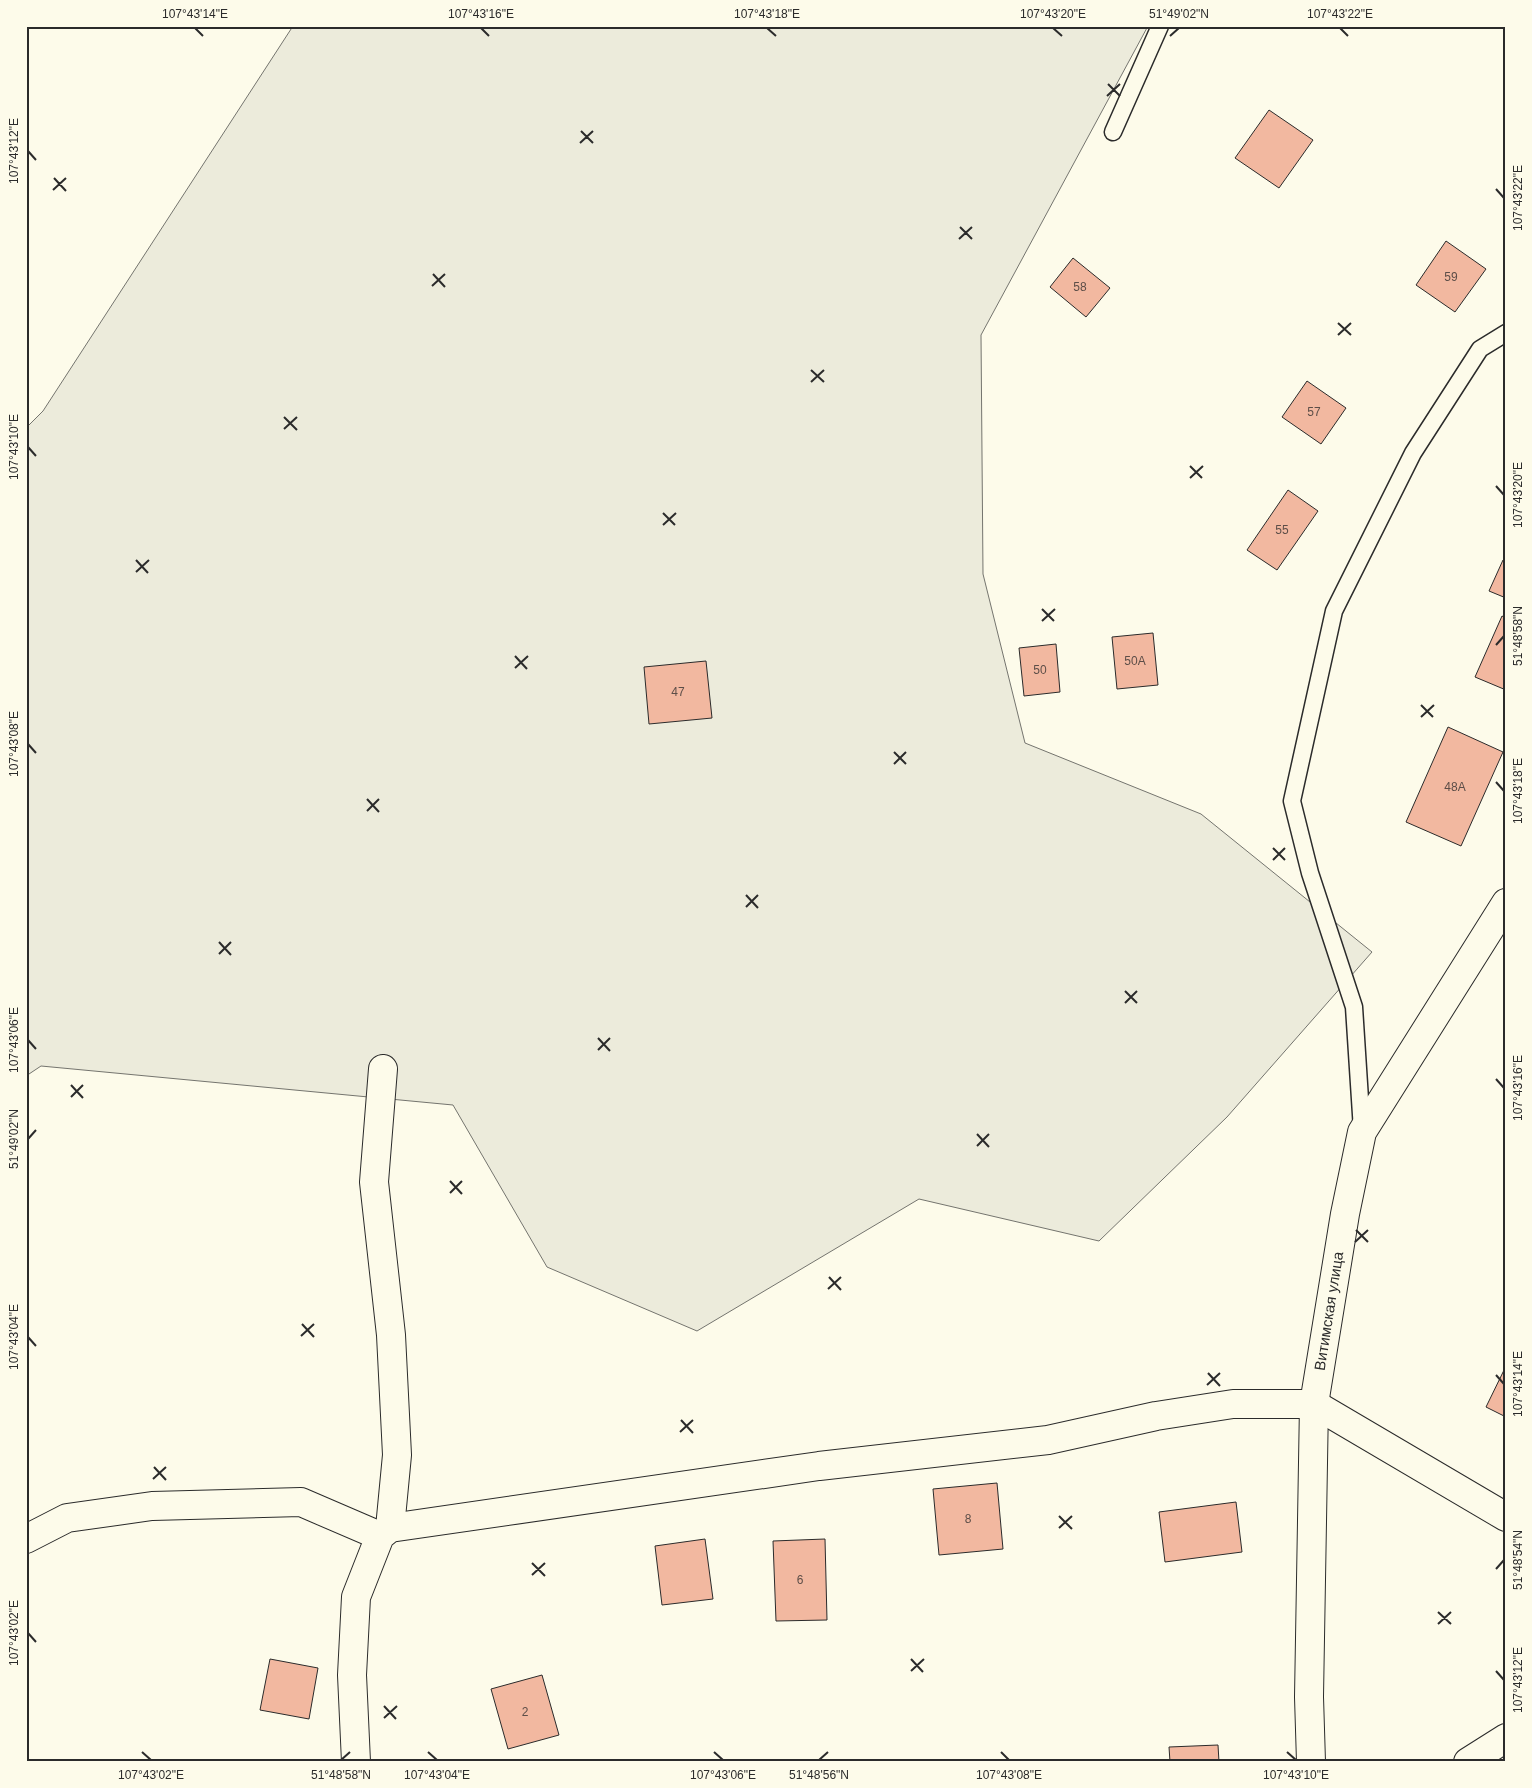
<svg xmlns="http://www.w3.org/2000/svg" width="1532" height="1788" font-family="Helvetica,sans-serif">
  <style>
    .green { fill: #ecebdb; stroke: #74746e }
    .building { fill: #f2b8a0; stroke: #2b2b2b }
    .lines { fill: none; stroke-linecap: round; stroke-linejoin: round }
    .lane-casing { stroke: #2b2b2b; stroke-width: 19 }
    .street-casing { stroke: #2b2b2b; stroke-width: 30 }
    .lane { stroke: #fdfbea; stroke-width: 16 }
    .street { stroke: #fdfbea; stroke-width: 28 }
    .ticks { fill: none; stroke: #2b2b2b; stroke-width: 2 }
    .labels { text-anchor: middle; stroke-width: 4; stroke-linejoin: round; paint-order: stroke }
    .number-label { font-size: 12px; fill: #5d4e48 }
    .street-label { font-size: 15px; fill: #2b2b2b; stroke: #fdfbea }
    .neatline { fill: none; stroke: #2b2b2b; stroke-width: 2 }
    .ticks-label { font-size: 12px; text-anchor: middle; fill: #2b2b2b }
  </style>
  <rect width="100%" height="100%" fill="#fdfbea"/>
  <path class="green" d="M 293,26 L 1148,26 L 981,335 L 983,574 L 1025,743 L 1201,814 L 1372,952 L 1227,1117 L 1099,1241 L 919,1199 L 697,1331 L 547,1267 L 453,1105 L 41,1066 L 26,1076 L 26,428 L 43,411 Z"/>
  <g class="building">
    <path d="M 1269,110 L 1313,140 L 1279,188 L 1235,158 Z"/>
    <path d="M 1446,241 L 1486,269 L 1455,312 L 1416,285 Z"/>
    <path d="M 1073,258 L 1110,288 L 1086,317 L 1050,287 Z"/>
    <path d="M 1307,381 L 1346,408 L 1321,444 L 1282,417 Z"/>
    <path d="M 1288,490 L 1318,511 L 1277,570 L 1247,550 Z"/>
    <path d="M 1503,560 L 1506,561 L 1506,598 L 1489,591 Z"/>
    <path d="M 1502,616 L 1506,618 L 1506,690 L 1475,677 Z"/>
    <path d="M 1153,633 L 1158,685 L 1117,689 L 1112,637 Z"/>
    <path d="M 1056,644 L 1060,692 L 1024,696 L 1019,648 Z"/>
    <path d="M 706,661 L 712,718 L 649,724 L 644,667 Z"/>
    <path d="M 1448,727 L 1503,752 L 1461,846 L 1406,822 Z"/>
    <path d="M 1506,1366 L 1506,1417 L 1486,1407 Z"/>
    <path d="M 997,1483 L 1003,1549 L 939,1555 L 933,1489 Z"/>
    <path d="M 1236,1502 L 1242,1552 L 1165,1562 L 1159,1512 Z"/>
    <path d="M 705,1539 L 713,1599 L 662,1605 L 655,1546 Z"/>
    <path d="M 825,1539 L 827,1620 L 776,1621 L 773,1541 Z"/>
    <path d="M 270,1659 L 318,1668 L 309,1719 L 260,1710 Z"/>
    <path d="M 542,1675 L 559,1735 L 508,1749 L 491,1689 Z"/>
    <path d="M 1218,1745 L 1219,1762 L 1170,1762 L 1169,1747 Z"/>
  </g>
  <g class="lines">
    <defs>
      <g id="lane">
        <path d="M 1113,132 L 1160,26"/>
        <path d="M 1362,1130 L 1354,1007 L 1310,873 L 1292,801 L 1334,611 L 1413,453 L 1480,349 L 1506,333"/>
      </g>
      <g id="street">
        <path d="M 383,1069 L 374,1182 L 391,1335 L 397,1455 L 390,1528"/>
        <path d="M 26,1539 L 67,1518 L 152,1506 L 301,1502 L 380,1536"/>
        <path d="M 356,1762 L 352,1675 L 356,1597 L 380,1536 L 390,1528 L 819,1466 L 1048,1440 L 1156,1416 L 1233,1404 L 1314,1404 L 1506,1517"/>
        <path d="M 1311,1762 L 1309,1697 L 1314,1404 L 1345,1214 L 1362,1132 L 1506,903"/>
        <path d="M 1468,1762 L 1506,1738"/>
      </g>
    </defs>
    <use href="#lane" class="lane-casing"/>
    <use href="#street" class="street-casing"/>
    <use href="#lane" class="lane"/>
    <use href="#street" class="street"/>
  </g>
  <path class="ticks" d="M 195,28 L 203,36M 481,28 L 489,36M 767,28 L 776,36M 1053,28 L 1062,36M 1340,28 L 1348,36M 1170,36 L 1179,28M 1108,84 L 1120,96M 1107,96 L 1120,84M 581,131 L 593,143M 580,143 L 593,131M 28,151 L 36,160M 54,178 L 66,191M 1496,189 L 1504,198M 53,190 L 66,178M 960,227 L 972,239M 959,239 L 972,227M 433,274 L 445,287M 432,286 L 445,274M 1338,323 L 1351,335M 1338,335 L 1351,323M 811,370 L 824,382M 811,382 L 824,370M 284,417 L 297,430M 284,429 L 297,417M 28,447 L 36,456M 1190,466 L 1202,478M 1190,478 L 1203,466M 1496,486 L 1504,495M 663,513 L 675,525M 663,525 L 676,513M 136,560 L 148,573M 136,572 L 149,560M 1042,609 L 1054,621M 1042,621 L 1055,609M 1496,645 L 1504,636M 515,656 L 527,669M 515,668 L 528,656M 1421,705 L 1433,717M 1421,717 L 1434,705M 28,744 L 36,753M 894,752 L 906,764M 894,764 L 906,752M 1496,782 L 1504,791M 367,799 L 379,812M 367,811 L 379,799M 1273,848 L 1285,860M 1273,860 L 1285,848M 746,895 L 758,908M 746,907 L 758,895M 219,942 L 231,955M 219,954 L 231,942M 1125,991 L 1137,1003M 1125,1003 L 1137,991M 598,1038 L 610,1051M 28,1040 L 36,1049M 598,1050 L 610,1038M 1496,1079 L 1504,1088M 71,1085 L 83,1098M 71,1097 L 83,1085M 977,1134 L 989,1147M 28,1139 L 36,1130M 977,1146 L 989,1134M 450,1181 L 462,1194M 450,1193 L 462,1181M 1356,1230 L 1368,1242M 1355,1242 L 1368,1230M 829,1277 L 841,1290M 828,1289 L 841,1277M 302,1324 L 314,1337M 301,1336 L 314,1324M 28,1337 L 36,1346M 1208,1373 L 1220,1386M 1496,1375 L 1504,1384M 1207,1385 L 1220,1373M 681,1420 L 693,1433M 680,1432 L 693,1420M 154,1467 L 166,1480M 153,1479 L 166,1467M 1059,1516 L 1072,1529M 1059,1528 L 1072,1516M 532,1563 L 545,1576M 1496,1569 L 1504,1560M 532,1575 L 545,1563M 1438,1612 L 1451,1624M 1438,1624 L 1451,1612M 28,1633 L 36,1642M 911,1659 L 923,1672M 911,1671 L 924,1659M 1496,1671 L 1504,1680M 384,1706 L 396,1719M 384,1718 L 397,1706M 142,1752 L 151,1760M 428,1752 L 437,1760M 714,1752 L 723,1760M 1001,1752 L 1009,1760M 1287,1752 L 1296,1760M 341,1760 L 350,1752M 819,1760 L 828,1752"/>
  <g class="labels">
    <g class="number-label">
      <text x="1451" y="281">59</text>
      <text x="1080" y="291">58</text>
      <text x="1314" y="416">57</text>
      <text x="1282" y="534">55</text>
      <text x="1135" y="665">50А</text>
      <text x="1040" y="674">50</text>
      <text x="678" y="696">47</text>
      <text x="1455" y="791">48А</text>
      <text x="968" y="1523">8</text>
      <text x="800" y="1584">6</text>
      <text x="525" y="1716">2</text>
    </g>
    <g class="street-label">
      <text transform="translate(1329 1311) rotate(-81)" y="5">Витимская улица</text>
    </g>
  </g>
  <rect width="1532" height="1788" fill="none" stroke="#fdfbea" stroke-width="55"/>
  <rect x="28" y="28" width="1476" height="1732" class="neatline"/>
  <g class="ticks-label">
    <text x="195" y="18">107°43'14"E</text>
    <text x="481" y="18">107°43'16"E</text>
    <text x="767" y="18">107°43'18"E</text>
    <text x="1053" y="18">107°43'20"E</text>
    <text x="1179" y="18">51°49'02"N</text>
    <text x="1340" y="18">107°43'22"E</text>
    <text transform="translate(14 151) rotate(-90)" y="4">107°43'12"E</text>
    <text transform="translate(1518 198) rotate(-90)" y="4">107°43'22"E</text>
    <text transform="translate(14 447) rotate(-90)" y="4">107°43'10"E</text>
    <text transform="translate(1518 495) rotate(-90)" y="4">107°43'20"E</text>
    <text transform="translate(1518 636) rotate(-90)" y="4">51°48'58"N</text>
    <text transform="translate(14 744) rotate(-90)" y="4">107°43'08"E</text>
    <text transform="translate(1518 791) rotate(-90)" y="4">107°43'18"E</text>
    <text transform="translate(14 1040) rotate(-90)" y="4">107°43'06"E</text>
    <text transform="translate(1518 1088) rotate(-90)" y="4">107°43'16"E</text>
    <text transform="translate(14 1139) rotate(-90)" y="4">51°49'02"N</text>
    <text transform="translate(14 1337) rotate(-90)" y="4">107°43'04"E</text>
    <text transform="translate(1518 1384) rotate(-90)" y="4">107°43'14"E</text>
    <text transform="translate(1518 1560) rotate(-90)" y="4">51°48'54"N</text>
    <text transform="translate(14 1633) rotate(-90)" y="4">107°43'02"E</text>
    <text transform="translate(1518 1680) rotate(-90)" y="4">107°43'12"E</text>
    <text x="151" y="1779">107°43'02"E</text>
    <text x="341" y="1779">51°48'58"N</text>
    <text x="437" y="1779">107°43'04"E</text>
    <text x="723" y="1779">107°43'06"E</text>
    <text x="819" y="1779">51°48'56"N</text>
    <text x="1009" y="1779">107°43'08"E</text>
    <text x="1296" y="1779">107°43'10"E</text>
  </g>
</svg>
